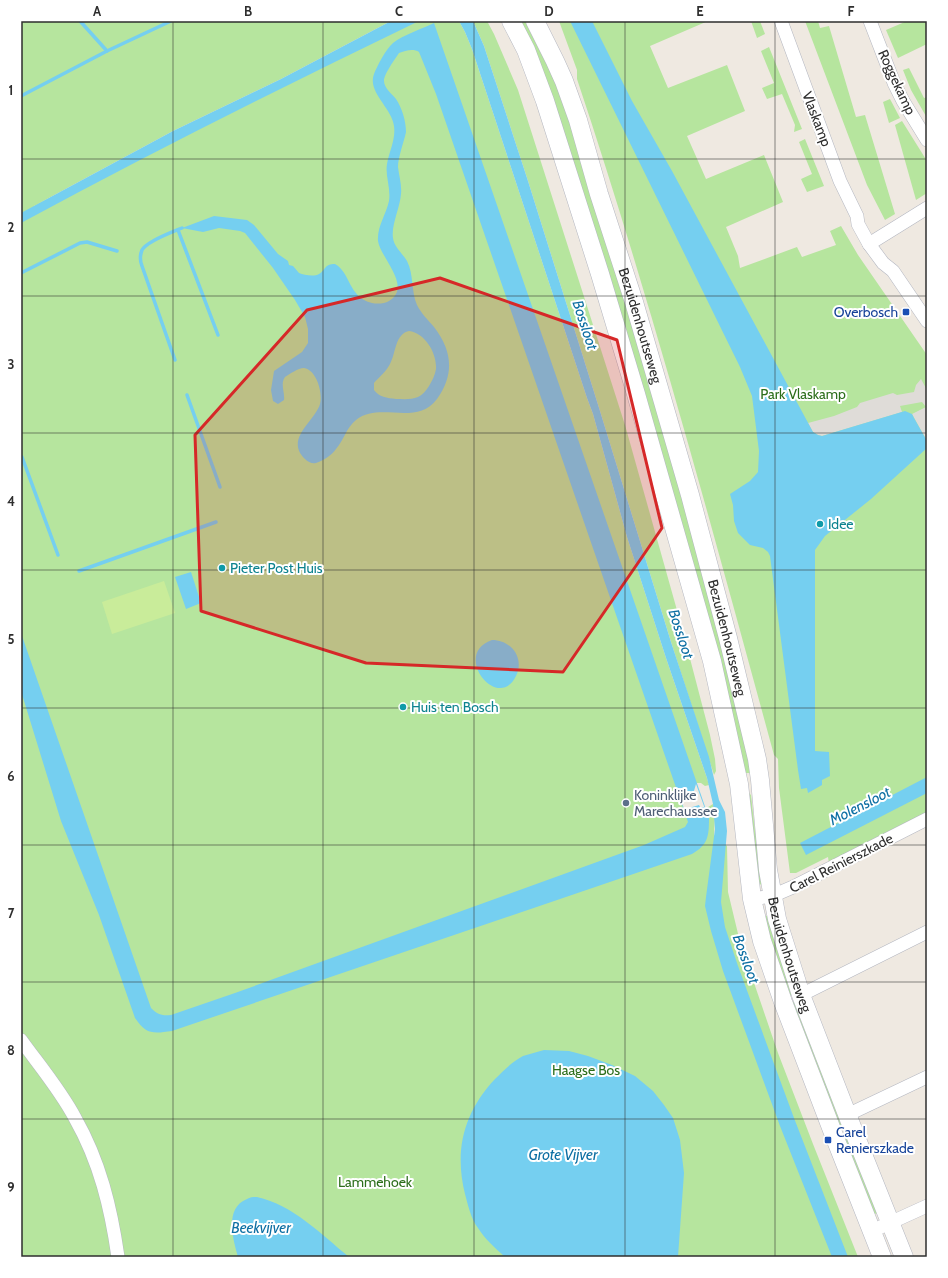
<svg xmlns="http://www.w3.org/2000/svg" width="948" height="1278" font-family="Cabin,sans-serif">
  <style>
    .green { fill: #b6e59e }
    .pitch { fill: #c9ec9a }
    .plaza { fill: #dfdcd8 }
    .water { fill: #75cff0; fill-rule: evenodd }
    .pier { fill: #efe9e1 }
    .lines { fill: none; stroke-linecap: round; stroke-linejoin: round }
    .stream { stroke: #75cff0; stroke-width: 3.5 }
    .street-casing { stroke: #b4b7c1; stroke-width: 14 }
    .secondary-casing { stroke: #b4b7c1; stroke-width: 19 }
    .street { stroke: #fff; stroke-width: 13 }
    .secondary { stroke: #fff; stroke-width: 18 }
    .marked { fill: #d62828; fill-opacity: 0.2; stroke: #d62828; stroke-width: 3; stroke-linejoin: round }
    .grid { fill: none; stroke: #2e2e2e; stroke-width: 1; stroke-opacity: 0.55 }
    .transit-dot { fill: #1a4fb4; stroke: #fff; stroke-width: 1.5 }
    .culture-dot { fill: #0f9aa8; stroke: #fff; stroke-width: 1.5 }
    .service-dot { fill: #5c6f8a; stroke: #fff; stroke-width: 1.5 }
    .labels { text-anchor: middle; stroke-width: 4; stroke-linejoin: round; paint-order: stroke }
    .street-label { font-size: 14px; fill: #2e2e2e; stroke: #fff }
    .transit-label { font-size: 14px; fill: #164399; stroke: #fff; text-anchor: end }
    .park-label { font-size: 14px; fill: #2c6e1b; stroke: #fff }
    .culture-label { font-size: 14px; fill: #0d838f; stroke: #fff; text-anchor: start }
    .service-label { font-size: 14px; fill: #4e5e75; stroke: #fff; text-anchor: start }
    .water-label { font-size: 15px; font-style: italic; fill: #0d6fa3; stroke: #fff }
    .neatline { fill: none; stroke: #2e2e2e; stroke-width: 1.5 }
    .grid-label { font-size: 13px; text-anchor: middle; font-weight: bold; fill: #2e2e2e }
  </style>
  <rect width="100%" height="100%" fill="#efe9e1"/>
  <g class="green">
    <path d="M 21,21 L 391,21 L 281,79 L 173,131 L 34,206 L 397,21 L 459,21 L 465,32 L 472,49 L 587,398 L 593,414 L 627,537 L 666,658 L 707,778 L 709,785 L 705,786 L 701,783 L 696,783 L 687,760 L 698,794 L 709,818 L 705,809 L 713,804 L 715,814 L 714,835 L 727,846 L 728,892 L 740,942 L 778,1053 L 813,1144 L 858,1257 L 21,1257 Z"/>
    <path d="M 473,21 L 487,21 L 494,34 L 518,90 L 625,425 L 682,628 L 710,735 L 715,759 L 716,771 L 714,775 L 671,642 L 600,411 L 528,181 L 484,46 Z"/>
    <path d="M 517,21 L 530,21 L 561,94 L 606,234 L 716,617 L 751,773 L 744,773 Z"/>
    <path d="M 559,21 L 708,21 L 650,46 L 668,88 L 727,65 L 745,111 L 687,136 L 706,179 L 764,155 L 783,202 L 726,227 L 738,256 L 740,268 L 797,247 L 802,257 L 836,245 L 830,231 L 841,226 L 858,255 L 927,355 L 927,814 L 829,864 L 828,857 L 796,873 L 790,873 L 779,788 L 778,759 L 774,755 C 712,528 651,301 577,79 L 577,70 Z"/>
    <path d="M 751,21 L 760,21 L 765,34 L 757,38 Z"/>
    <path d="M 805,21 L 818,21 L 820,28 L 829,26 L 856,117 L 865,115 L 895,214 L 885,220 L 867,185 Z"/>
    <path d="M 907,21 L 927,21 L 927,44 L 898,58 L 886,30 Z"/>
    <path d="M 769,47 L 802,129 L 794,132 L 795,125 L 782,94 L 767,99 L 762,88 L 774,83 L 761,51 Z"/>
    <path d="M 909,68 L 924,98 L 927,97 L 927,118 L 911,90 L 903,70 Z"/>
    <path d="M 890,99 L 900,118 L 889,123 L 883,102 Z"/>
    <path d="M 902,121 L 927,161 L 927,193 L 916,200 L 895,125 Z"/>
    <path d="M 805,139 L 824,186 L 807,192 L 801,179 L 812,174 L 799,142 Z"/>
    <path d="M 748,792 L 751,795 L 755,831 L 759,839 L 764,884 L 756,885 Z"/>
    <path d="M 770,915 L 796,993 L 788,997 L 762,917 Z"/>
    <path d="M 798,1000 L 846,1127 L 838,1130 L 790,1004 Z"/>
    <path d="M 848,1132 L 880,1212 L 872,1215 L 840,1136 Z"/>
  </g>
  <path class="pitch" d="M 164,581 L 175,613 L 112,634 L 102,602 Z"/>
  <path class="plaza" d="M 921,379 L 927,390 L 927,441 L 912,414 L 926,407 L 922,402 L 900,406 L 902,412 L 822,436 L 818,435 L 813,432 L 808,423 L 834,416 L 857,407 L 860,403 L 893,393 L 897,395 L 914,392 L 916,385 Z"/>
  <g class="water">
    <path d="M 391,21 L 419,21 C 285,86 152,152 21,223 L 21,213 L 173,131 L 281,79 Z"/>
    <path d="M 459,21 L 473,21 L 484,46 L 528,181 L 600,411 L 671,642 L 709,757 L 719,800 L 725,812 L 727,831 L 721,902 L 725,927 L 738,966 L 794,1118 L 848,1257 L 832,1257 L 780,1126 L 723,971 L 711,931 L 705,906 L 706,897 L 715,829 L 713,804 L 707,778 L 666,658 L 627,537 L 593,414 L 587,398 L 472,49 L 465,32 Z"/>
    <path d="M 570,21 L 592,21 L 632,101 L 672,171 L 813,432 L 818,435 L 822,436 L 905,411 L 912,414 L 914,418 L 927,441 L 927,448 L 871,499 L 825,536 L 815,550 L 815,751 L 829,752 L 830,776 L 822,780 L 822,785 L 808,793 L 807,788 L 801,789 L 798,770 L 770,556 L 768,552 L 763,548 L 750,545 L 738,533 L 734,521 L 733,505 L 730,494 L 750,481 L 758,472 L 759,451 L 752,396 L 740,367 Z"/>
    <path d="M 434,23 L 709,818 C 709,836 708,845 692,854 L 172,1031 C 152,1034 146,1034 135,1018 L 99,915 L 61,821 L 21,691 L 21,633 L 151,1008 C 157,1014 161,1016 171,1015 L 235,993 L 644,845 L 685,827 L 688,822 L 605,583 L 436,94 L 419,52 C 413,48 405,51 399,53 C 395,59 384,74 384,81 C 384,88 392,94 396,99 C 402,108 406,121 406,132 C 404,142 398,157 398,167 C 399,176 402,185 401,194 C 400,208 391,225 393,238 C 394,247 403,254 407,261 C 414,275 411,291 417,305 C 421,313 428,320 434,327 C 452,350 455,374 437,399 C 416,427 380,401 356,420 C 346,428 344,440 336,449 C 332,455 323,461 316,463 C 312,464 308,462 305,459 C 284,439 315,421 320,404 C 323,394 317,370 304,368 C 298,368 290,374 285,377 C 280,384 285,392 284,400 L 278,404 L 273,401 L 271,390 L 274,371 L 302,352 L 308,343 L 308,329 L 305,317 L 295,300 L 273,268 L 245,233 L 240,231 L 219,228 L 203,232 L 182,228 L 214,216 L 247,220 L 254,225 L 278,254 L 288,261 L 289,265 L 293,266 L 299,273 C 304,275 314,277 319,274 C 326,270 324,264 335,264 C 351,273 348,297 372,303 C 377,304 384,304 389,301 C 413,287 380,257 378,241 C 377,226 386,215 389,201 C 391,188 385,176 387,164 C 389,152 396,139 394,126 C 392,108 367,92 374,74 C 377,66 386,49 393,43 C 403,35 422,29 434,23 ZM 409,331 C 425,333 437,353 436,369 C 435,375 432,381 429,386 C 426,391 422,395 418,397 C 411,400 403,399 396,399 C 387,398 379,397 374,390 L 374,383 C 379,377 386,372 390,364 C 396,353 395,334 409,331 Z"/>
    <path d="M 191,572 L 201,603 L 186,609 L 175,577 Z"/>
    <path d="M 492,640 C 511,640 525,658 516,676 C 498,713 451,654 492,640 Z"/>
    <path d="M 927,777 L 927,793 L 806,855 L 800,843 Z"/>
    <path d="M 544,1050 L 569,1051 L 588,1056 L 612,1065 L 635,1076 L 653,1091 L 664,1105 L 673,1118 L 680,1140 L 684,1173 L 678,1257 L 505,1257 C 495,1248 485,1239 478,1228 C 471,1219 468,1205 465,1194 C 454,1150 464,1112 495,1079 C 503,1071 513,1061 523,1056 C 530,1054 537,1052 544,1050 Z"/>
    <path d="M 257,1197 C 293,1205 321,1234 349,1257 L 238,1257 C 233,1239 224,1208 247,1199 C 250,1197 254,1197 257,1197 Z"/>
  </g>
  <path class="pier" d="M 696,784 L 705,809 L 703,807 L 700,807 L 699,805 L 689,808 L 686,815 L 678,790 L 680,792 L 684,794 L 694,791 Z"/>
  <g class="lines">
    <g class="stream">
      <path d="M 80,21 L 107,51"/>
      <path d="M 21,96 L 107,51 L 171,21"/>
      <path d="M 178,230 L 218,335"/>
      <path d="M 21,273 L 80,243 L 87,242 L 117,251"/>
      <path d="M 175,360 L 142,266 C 140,261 140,255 142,250 C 147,241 172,232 182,228"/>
      <path d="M 187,395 L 220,487"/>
      <path d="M 22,457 L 58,555"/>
      <path d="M 79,571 L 216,522"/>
    </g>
    <defs>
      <g id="street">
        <path d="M 781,21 L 840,181 L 857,216 L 858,224 L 869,244 L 883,263 L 893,271 L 927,321"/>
        <path d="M 870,21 L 894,83 L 903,101 L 927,140"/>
        <path d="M 869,244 L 927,208"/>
        <path d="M 752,899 L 772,896 L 793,887 L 927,819"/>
        <path d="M 801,995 L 927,932"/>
        <path d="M 21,1040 C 39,1065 61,1091 75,1118 C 100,1162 111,1208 118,1257"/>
        <path d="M 847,1115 L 927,1077"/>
        <path d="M 872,1231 L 927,1206"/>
      </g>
      <g id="secondary">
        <path d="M 511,21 L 526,50 L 545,101 L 600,274 L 636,394 L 712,661 L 739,784 L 752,899 L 762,941 L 783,1002 L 835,1138 L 882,1257"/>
        <path id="s1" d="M 535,21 L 555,61 L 564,81 L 578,120 L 599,194 L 634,302 L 690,495 L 728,638 L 757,759 L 760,780 L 768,870 L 777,919 L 801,995 L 852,1127 L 904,1257"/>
      </g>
    </defs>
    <use href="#street" class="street-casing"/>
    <use href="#secondary" class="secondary-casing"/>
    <use href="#street" class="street"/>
    <use href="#secondary" class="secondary"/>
  </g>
  <path class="marked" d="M 440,278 L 617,340 L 662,528 L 563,672 L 366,663 L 201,611 L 195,435 L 307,310 Z"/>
  <path class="grid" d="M 173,21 L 173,1257M 323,21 L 323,1257M 474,21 L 474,1257M 625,21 L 625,1257M 775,21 L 775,1257M 21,159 L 927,159M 21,296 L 927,296M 21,433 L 927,433M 21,570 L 927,570M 21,708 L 927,708M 21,845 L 927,845M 21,982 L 927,982M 21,1119 L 927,1119"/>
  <g class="transit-dot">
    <rect x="902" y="308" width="8" height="8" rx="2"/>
    <rect x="824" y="1136" width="8" height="8" rx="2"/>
  </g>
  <g class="culture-dot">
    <circle cx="820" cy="524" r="4"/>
    <circle cx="222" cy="568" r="4"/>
    <circle cx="403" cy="707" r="4"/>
  </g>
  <circle class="service-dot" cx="626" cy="803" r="4"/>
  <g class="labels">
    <g class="street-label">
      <text transform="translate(897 82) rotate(65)" y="5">Roggekamp</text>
      <text transform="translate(817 119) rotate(69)" y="5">Vlaskamp</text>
      <text dy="5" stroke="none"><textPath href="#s1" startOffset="323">Bezuidenhoutseweg</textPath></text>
      <text dy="5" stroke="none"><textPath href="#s1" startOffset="647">Bezuidenhoutseweg</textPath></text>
      <text transform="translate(841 863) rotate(-27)" y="5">Carel Reinierszkade</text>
      <text dy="5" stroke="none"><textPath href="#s1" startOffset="971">Bezuidenhoutseweg</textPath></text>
    </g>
    <g class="transit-label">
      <text x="898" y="317">Overbosch</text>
      <text x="836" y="1137" text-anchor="start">Carel<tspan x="836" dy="16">Renierszkade</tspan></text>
    </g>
    <g class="park-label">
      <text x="803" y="399">Park Vlaskamp</text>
      <text x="586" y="1075">Haagse Bos</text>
      <text x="375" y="1187">Lammehoek</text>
    </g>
    <g class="culture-label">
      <text x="828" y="529">Idee</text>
      <text x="230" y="573">Pieter Post Huis</text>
      <text x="411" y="712">Huis ten Bosch</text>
    </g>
    <g class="service-label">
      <text x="634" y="800">Koninklijke<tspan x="634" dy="16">Marechaussee</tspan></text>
    </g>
    <g class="water-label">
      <text transform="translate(585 325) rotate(72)" y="5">Bossloot</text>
      <text transform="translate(681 634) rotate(72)" y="5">Bossloot</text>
      <text transform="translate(860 806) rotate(-27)" y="5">Molensloot</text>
      <text transform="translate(746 959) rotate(70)" y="5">Bossloot</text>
      <text x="563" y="1160">Grote Vijver</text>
      <text x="261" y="1233">Beekvijver</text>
    </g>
  </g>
  <rect width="948" height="1278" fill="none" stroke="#ffffff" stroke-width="44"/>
  <rect x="22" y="22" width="904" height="1234" class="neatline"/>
  <g class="grid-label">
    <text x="97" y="16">A</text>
    <text x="248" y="16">B</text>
    <text x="399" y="16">C</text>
    <text x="549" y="16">D</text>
    <text x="700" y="16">E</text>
    <text x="851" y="16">F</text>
    <text x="11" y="95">1</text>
    <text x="11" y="232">2</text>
    <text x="11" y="369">3</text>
    <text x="11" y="506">4</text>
    <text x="11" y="644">5</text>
    <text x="11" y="781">6</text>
    <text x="11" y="918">7</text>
    <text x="11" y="1055">8</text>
    <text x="11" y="1192">9</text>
  </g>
</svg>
